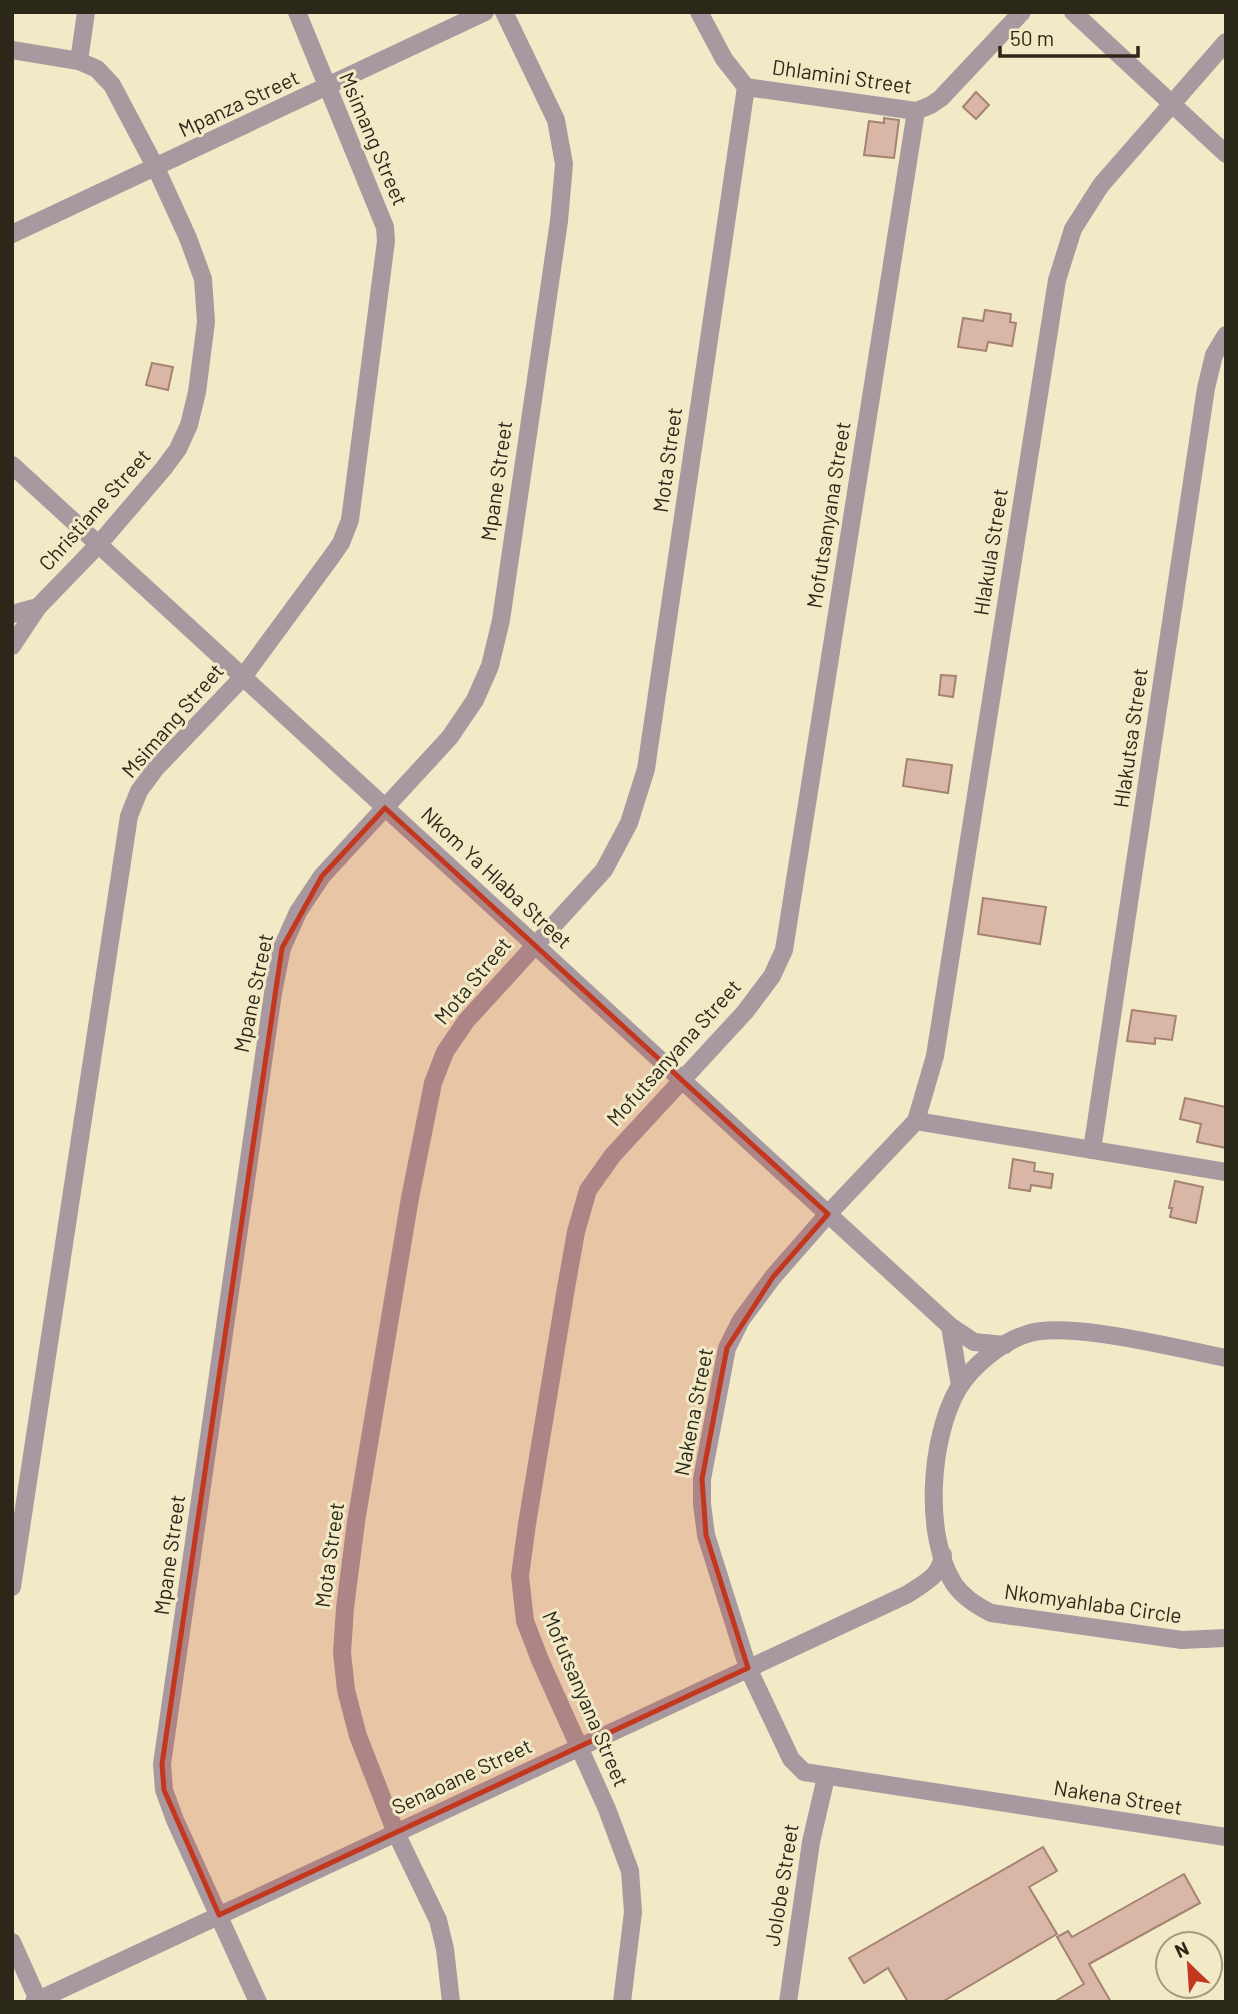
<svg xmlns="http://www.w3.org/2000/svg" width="1238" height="2014" font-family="Barlow,sans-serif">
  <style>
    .building { fill: #d9b6a5; stroke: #a48373; stroke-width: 2 }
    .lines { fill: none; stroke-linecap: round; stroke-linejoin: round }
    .minor { stroke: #a899a0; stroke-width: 18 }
    .tertiary { stroke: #a899a0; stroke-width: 18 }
    .marked { fill: #c2371e; fill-opacity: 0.2; stroke: #c2371e; stroke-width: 5; stroke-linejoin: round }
    .labels { text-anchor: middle; stroke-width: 6; stroke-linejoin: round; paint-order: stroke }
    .street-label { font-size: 21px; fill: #2b281a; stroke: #f2e9c6 }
  </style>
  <rect width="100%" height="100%" fill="#f2e9c6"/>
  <g class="building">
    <path d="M 976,92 L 989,105 L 976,119 L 963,107 Z"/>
    <path d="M 884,118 L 899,120 L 894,158 L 864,155 L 869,121 L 884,123 Z"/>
    <path d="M 985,310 L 1011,314 L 1010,322 L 1016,323 L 1012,346 L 988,342 L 986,351 L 958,347 L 963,318 L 983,321 Z"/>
    <path d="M 152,363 L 173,367 L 168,390 L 146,385 Z"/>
    <path d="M 941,675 L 956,676 L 953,697 L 939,695 Z"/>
    <path d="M 907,759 L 952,765 L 948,793 L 903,786 Z"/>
    <path d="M 983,898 L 1046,907 L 1040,944 L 978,934 Z"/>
    <path d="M 1132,1010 L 1176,1016 L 1172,1040 L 1155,1038 L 1155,1044 L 1127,1041 Z"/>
    <path d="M 1185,1098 L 1226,1107 L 1226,1148 L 1197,1142 L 1201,1124 L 1180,1119 Z"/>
    <path d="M 1013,1159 L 1035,1163 L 1034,1171 L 1053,1174 L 1051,1188 L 1031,1185 L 1030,1191 L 1009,1188 Z"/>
    <path d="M 1175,1181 L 1203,1187 L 1196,1223 L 1170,1217 L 1172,1208 L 1169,1208 Z"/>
    <path d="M 1043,1847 L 1057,1871 L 1029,1887 L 1057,1934 L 942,2002 L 908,2002 L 888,1968 L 864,1983 L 849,1958 Z"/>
    <path d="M 1184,1874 L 1200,1903 L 1089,1964 L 1111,2002 L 1054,2002 L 1084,1984 L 1057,1937 L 1068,1931 L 1072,1937 Z"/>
  </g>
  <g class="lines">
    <g class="minor">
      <path d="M 699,12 L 724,59 L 746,87 L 916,111 L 931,105 L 941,98 L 1022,12"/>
      <path d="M 1226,42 L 1101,185 L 1073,229 L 1057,280 L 935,1056 L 916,1121 L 828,1214 L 773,1277 L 741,1320 L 727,1348 L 702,1479 L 702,1504 L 706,1535 L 748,1668 L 791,1759 L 804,1772 L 1226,1837"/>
      <path d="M 12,50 L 79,61 L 97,69 L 112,85 L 156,168 L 188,238 L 203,279 L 206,322 L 197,392 L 189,425 L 178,449 L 164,468 L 99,544 L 38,607 L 12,614"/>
      <path d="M 79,61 L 86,12"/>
      <path d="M 12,646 L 38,607"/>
      <path d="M 916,1121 L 1226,1172"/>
      <path d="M 1092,1150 L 1206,388 L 1214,355 L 1226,335"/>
      <path d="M 12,1587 L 129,816 L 139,791 L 156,768 L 243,677 L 332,556 L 341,543 L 350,520 L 386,241 L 385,227 L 297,12"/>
      <path d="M 12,1942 L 39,2002"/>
      <path d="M 258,2002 L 175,1820 L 164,1790 L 162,1764 L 273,993 L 282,948 L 298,912 L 322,876 L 450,737 L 475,700 L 490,666 L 501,620 L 559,221 L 564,164 L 556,120 L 504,12"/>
      <path d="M 451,2002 L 445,1949 L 438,1920 L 396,1833 L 358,1736 L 346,1690 L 342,1653 L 345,1608 L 356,1522 L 410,1198 L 433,1083 L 445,1052 L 466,1021 L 604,870 L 629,823 L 646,769 L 746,87"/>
      <path d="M 622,2002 L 633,1912 L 630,1871 L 607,1809 L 540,1660 L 525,1621 L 520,1576 L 527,1524 L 566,1288 L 576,1232 L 588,1190 L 613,1155 L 745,1012 L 772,976 L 784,950 L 916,111"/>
      <path d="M 788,2002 L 811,1842 L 826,1777"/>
    </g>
    <g class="tertiary">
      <path d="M 1073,12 L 1226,154"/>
      <path d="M 12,234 L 485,12"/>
      <path d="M 12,465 L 950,1326 L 974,1342 L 1005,1345"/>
      <path d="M 950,1326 L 960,1386"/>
      <path d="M 1226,1358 C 1180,1349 1067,1320 1027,1334 C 1001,1342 972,1366 958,1389 C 930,1438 923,1535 954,1584 C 963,1597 977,1606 991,1613 L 1182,1640 L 1226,1638"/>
      <path d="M 34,2002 L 908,1594 C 925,1582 940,1577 943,1555"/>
    </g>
  </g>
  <path class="marked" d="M 385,808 L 828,1214 L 773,1277 L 727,1348 L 702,1479 L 706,1535 L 748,1668 L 219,1915 L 164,1790 L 162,1764 L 282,948 L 322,876 Z"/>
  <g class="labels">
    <g class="street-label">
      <text transform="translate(842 77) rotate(8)" y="7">Dhlamini Street</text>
      <text transform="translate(239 104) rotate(-25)" y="7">Mpanza Street</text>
      <text transform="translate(373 139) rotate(67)" y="7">Msimang Street</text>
      <text transform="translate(668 460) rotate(-82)" y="7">Mota Street</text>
      <text transform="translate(497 481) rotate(-82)" y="7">Mpane Street</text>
      <text transform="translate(95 510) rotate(-48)" y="7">Christiane Street</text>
      <text transform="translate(829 515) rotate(-81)" y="7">Mofutsanyana Street</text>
      <text transform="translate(991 552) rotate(-81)" y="7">Hlakula Street</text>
      <text transform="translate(173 721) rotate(-49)" y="7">Msimang Street</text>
      <text transform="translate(1131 738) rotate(-82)" y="7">Hlakutsa Street</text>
      <text transform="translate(496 878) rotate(43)" y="7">Nkom Ya Hlaba Street</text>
      <text transform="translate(473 981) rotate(-50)" y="7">Mota Street</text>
      <text transform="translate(254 993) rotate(-78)" y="7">Mpane Street</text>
      <text transform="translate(674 1053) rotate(-48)" y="7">Mofutsanyana Street</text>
      <text transform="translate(694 1412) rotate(-79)" y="7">Nakena Street</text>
      <text transform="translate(170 1555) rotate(-82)" y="7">Mpane Street</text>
      <text transform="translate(330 1555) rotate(-82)" y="7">Mota Street</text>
      <text transform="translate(1093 1604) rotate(8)" y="7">Nkomyahlaba Circle</text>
      <text transform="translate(585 1699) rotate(67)" y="7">Mofutsanyana Street</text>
      <text transform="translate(462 1777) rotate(-25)" y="7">Senaoane Street</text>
      <text transform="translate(1118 1798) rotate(9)" y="7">Nakena Street</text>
      <text transform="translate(782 1885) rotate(-81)" y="7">Jolobe Street</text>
    </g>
  </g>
  <rect width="1238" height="2014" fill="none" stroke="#2b281a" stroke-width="28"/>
  <g transform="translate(1189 1965) rotate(335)"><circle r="33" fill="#f2e9c6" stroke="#a29c81" stroke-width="2"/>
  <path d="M0-5L12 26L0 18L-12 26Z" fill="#c2371e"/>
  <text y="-10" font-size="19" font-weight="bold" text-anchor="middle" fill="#2b281a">N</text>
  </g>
  <path d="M1000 46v10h138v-10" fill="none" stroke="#2b281a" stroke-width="3.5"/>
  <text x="1010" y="46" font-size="21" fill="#2b281a" stroke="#f2e9c6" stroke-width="5" paint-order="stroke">50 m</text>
</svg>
